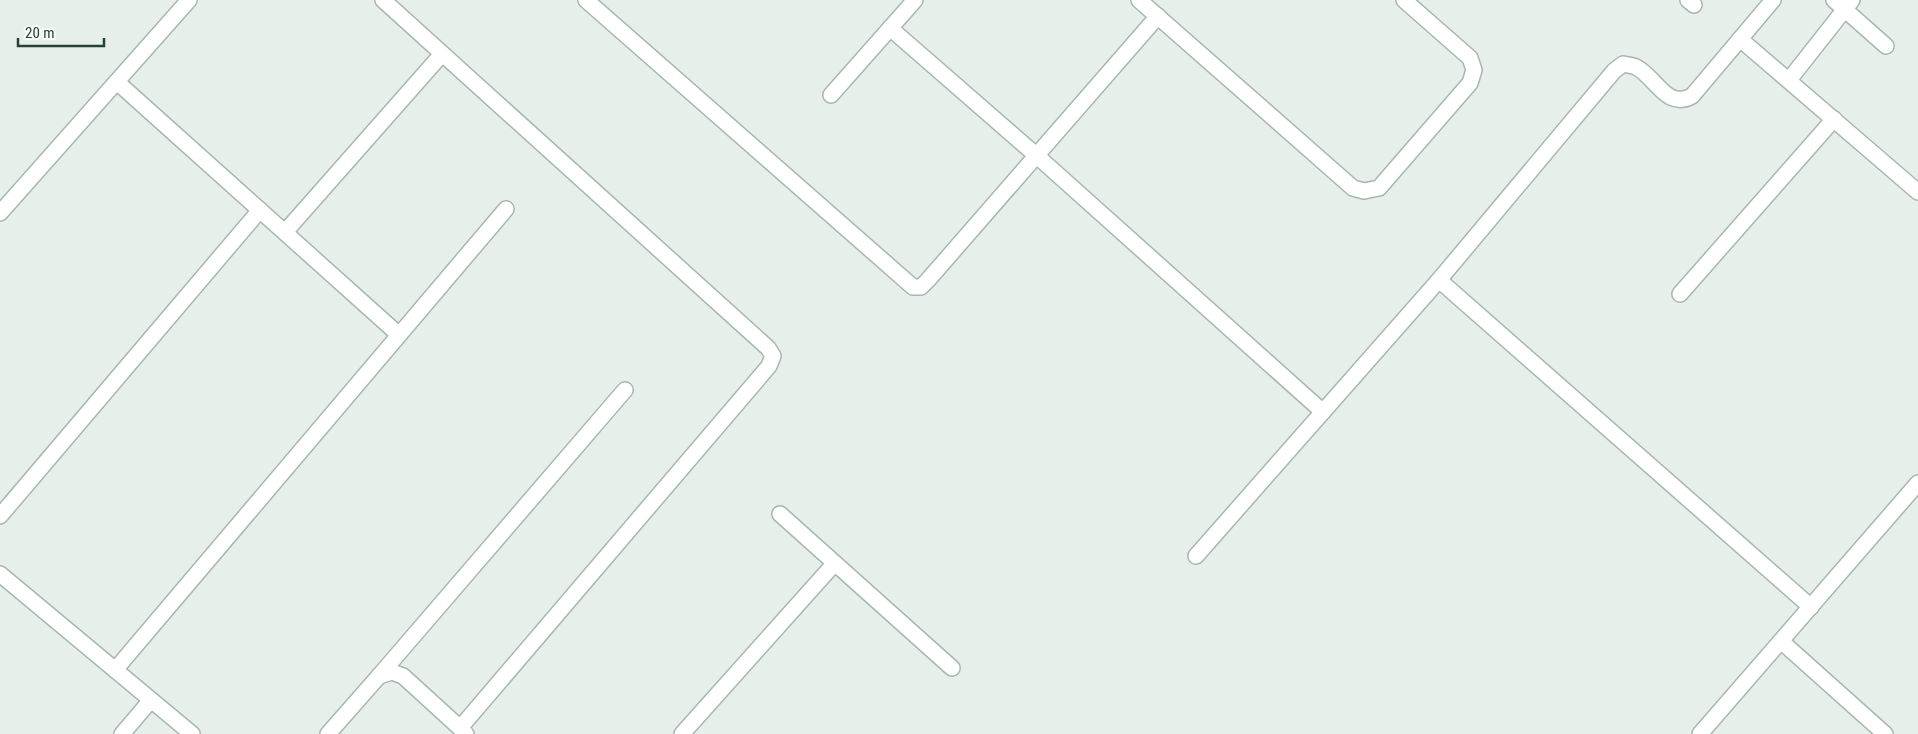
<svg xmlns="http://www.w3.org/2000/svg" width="1918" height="734" font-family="'Roboto Condensed',sans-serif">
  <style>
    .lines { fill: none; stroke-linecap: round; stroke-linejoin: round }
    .minor-casing { stroke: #a8b7af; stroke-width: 18 }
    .minor { stroke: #fff; stroke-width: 15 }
  </style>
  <rect width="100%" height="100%" fill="#e6efe9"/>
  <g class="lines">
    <defs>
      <g id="minor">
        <path d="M 383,0 L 768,348 L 773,356 L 769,366 L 460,728 L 466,734"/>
        <path d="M 586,0 L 913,287 L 921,287 L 928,280 L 1158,16"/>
        <path d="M 1139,0 L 1353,188 L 1364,191 L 1379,188 L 1470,83 L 1474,70 L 1470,58 L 1404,0"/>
        <path d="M 1688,0 L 1694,5"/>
        <path d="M 1834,0 L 1886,46"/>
        <path d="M 890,28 L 1037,156 L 1323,412"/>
        <path d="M 1740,39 L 1918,192"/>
        <path d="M 1789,80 L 1852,0"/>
        <path d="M 117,82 L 398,334"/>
        <path d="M 831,95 L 915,0"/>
        <path d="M 0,213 L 189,0"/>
        <path d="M 285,232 L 442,54"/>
        <path d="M 1439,280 L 1811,607"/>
        <path d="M 1680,294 L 1834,119"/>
        <path d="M 780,514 L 952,668"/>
        <path d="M 0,516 L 260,210"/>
        <path d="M 1196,556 L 1439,280 L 1614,71 L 1623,64 C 1627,65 1632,65 1636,67 C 1656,77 1666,110 1692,96 L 1773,0"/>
        <path d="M 0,574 L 192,734"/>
        <path d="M 1781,641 L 1885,734"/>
        <path d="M 115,670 L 506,209"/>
        <path d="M 379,676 L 625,390"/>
        <path d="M 122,734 L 151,700"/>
        <path d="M 328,734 L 379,676 L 392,672 L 403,676 L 460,728"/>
        <path d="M 682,734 L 834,564"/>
        <path d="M 1700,734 L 1918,483"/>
      </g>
    </defs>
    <use href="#minor" class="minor-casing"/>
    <use href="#minor" class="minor"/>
  </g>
  <path d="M18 38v8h86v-8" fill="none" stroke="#254133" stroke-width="2.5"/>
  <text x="25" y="38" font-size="15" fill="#254133" stroke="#f7fbf8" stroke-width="4" paint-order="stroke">20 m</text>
</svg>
